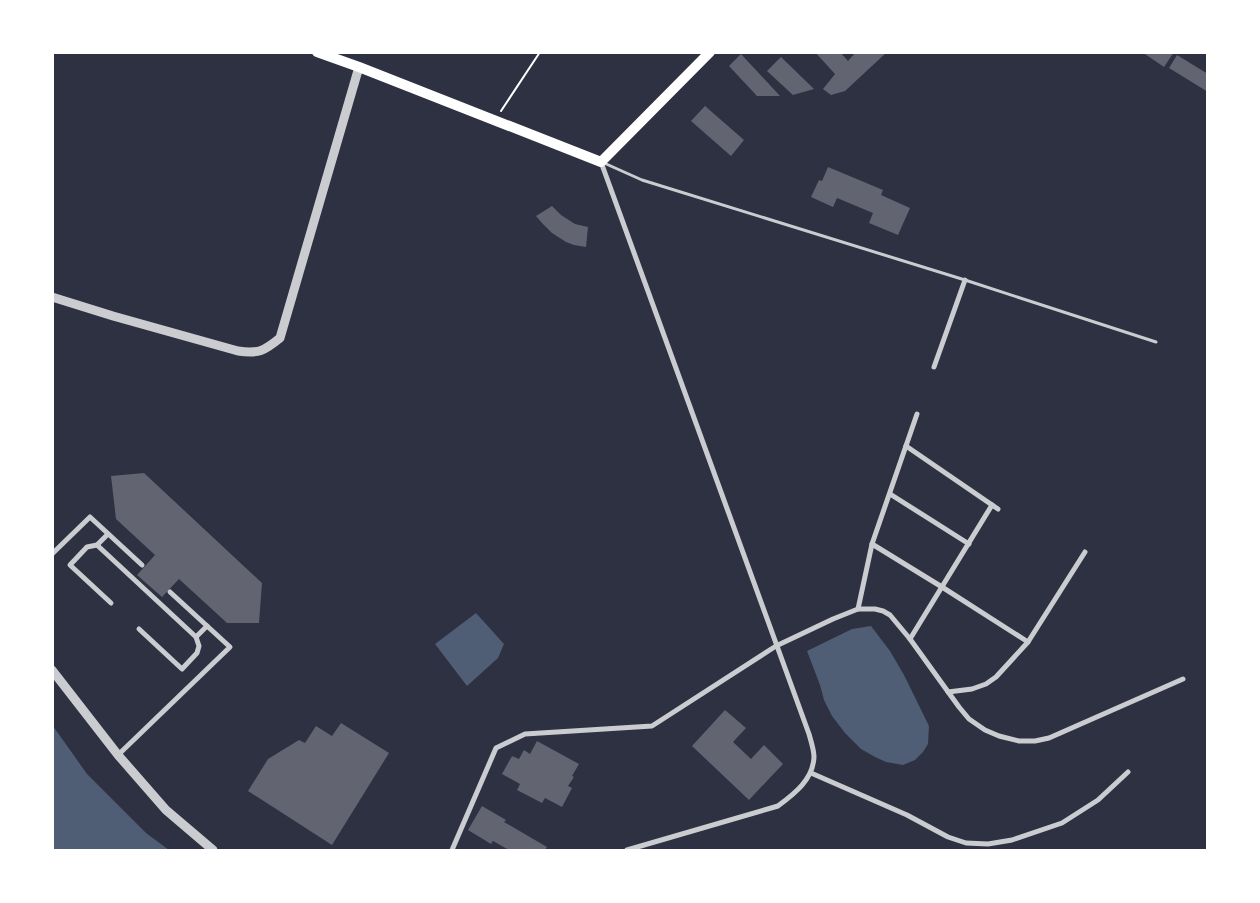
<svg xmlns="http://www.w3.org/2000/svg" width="1260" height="903" font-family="Literata,serif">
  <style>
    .water { fill: #4f5d75 }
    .building { fill: #626471 }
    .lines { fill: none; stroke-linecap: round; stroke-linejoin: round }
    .path { stroke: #fff; stroke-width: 2 }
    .service { stroke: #caccd0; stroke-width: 3 }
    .minor { stroke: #caccd0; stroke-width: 5 }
    .tertiary { stroke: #caccd0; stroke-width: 9 }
    .secondary { stroke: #fff; stroke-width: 10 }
  </style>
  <rect width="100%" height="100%" fill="#2d3142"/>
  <g class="water">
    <path d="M 476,613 L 504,644 L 498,658 L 467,686 L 435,644 Z"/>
    <path d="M 871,626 L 890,651 L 904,675 L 929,726 L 928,744 L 923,752 L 915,760 L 903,765 L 886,762 L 875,757 L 861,749 L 845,733 L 832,716 L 824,700 L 820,685 L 807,651 L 852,629 Z"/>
    <path d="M 53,726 L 87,774 L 146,833 L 169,850 L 53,850 Z"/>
  </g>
  <g class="building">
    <path d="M 815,52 L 840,52 L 848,61 L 856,52 L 887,52 L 845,91 L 831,95 L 823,89 L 835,74 Z"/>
    <path d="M 1142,52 L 1174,52 L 1164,67 Z"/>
    <path d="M 741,54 L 780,96 L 757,96 L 729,66 Z"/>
    <path d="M 1177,55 L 1208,74 L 1208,92 L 1169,68 Z"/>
    <path d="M 781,57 L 814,89 L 793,95 L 767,71 Z"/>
    <path d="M 705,106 L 744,140 L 731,156 L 691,121 Z"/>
    <path d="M 828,167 L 883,190 L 881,195 L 910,208 L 898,235 L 869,223 L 873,213 L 837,198 L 833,207 L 811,197 L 819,180 L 822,181 Z"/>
    <path d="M 552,206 L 561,215 L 575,224 L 588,227 L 586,247 L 574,245 L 566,242 L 552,233 L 542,223 L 536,216 Z"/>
    <path d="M 144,473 L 262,583 L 259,623 L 227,623 L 179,579 L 162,597 L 137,575 L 155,555 L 116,519 L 111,476 Z"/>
    <path d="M 725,710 L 746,728 L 733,742 L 751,759 L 764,745 L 783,764 L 749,800 L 692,746 Z"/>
    <path d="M 341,723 L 389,753 L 332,845 L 248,791 L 268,759 L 299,740 L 305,743 L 316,726 L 332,736 Z"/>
    <path d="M 537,741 L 579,764 L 572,776 L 574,777 L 568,786 L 572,788 L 562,807 L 545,798 L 542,803 L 517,790 L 520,784 L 502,774 L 512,756 L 519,759 L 524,750 L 530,754 Z"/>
    <path d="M 482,806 L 506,820 L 504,822 L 547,847 L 545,850 L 509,850 L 493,841 L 491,844 L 468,830 Z"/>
  </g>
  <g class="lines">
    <path class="path" d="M 501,111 L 540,52"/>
    <path class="service" d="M 604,163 L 642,180 L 965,280 L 1156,342"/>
    <g class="minor">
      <path d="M 601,162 L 809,734 C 811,741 814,750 814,757 C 813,780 794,794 778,806 L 627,850"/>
      <path d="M 934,367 L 965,280"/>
      <path d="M 906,446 L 998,509"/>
      <path d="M 890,494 L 969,544"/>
      <path d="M 872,544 L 942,587 L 1028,642"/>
      <path d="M 97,545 L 108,534"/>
      <path d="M 52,554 L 90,517 L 142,565"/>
      <path d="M 111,603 L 70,565 L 87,547 L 97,545 L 196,637 L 199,646 L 197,653 L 182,669 L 139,629"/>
      <path d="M 858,609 L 872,544 L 917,414"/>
      <path d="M 196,637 L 207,626"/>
      <path d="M 910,639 L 992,505"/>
      <path d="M 948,692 L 972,689 L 986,684 L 996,677 L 1028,642 L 1085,552"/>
      <path d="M 118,755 L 230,647 L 170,592"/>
      <path d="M 811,773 L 907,815 L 948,837 L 966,843 L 988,844 L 1012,840 L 1062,823 L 1098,800 L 1128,772"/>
      <path d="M 452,850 L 496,748 L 525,734 L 652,726 L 776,646 L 833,619 L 858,609 L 875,609 L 883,611 L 890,615 L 910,639 L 959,707 L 969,719 L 985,730 L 999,736 L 1019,741 L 1035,741 L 1049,738 L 1183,679"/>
    </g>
    <g class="tertiary">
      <path d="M 52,297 L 113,316 L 238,351 C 259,354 264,351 280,338 L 359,67"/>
      <path d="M 52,670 L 118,755 L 166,810 L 213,850"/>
    </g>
    <path class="secondary" d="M 317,52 L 359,67 L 601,162 L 710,52"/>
  </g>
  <rect width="1260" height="903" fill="none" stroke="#ffffff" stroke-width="108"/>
</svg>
